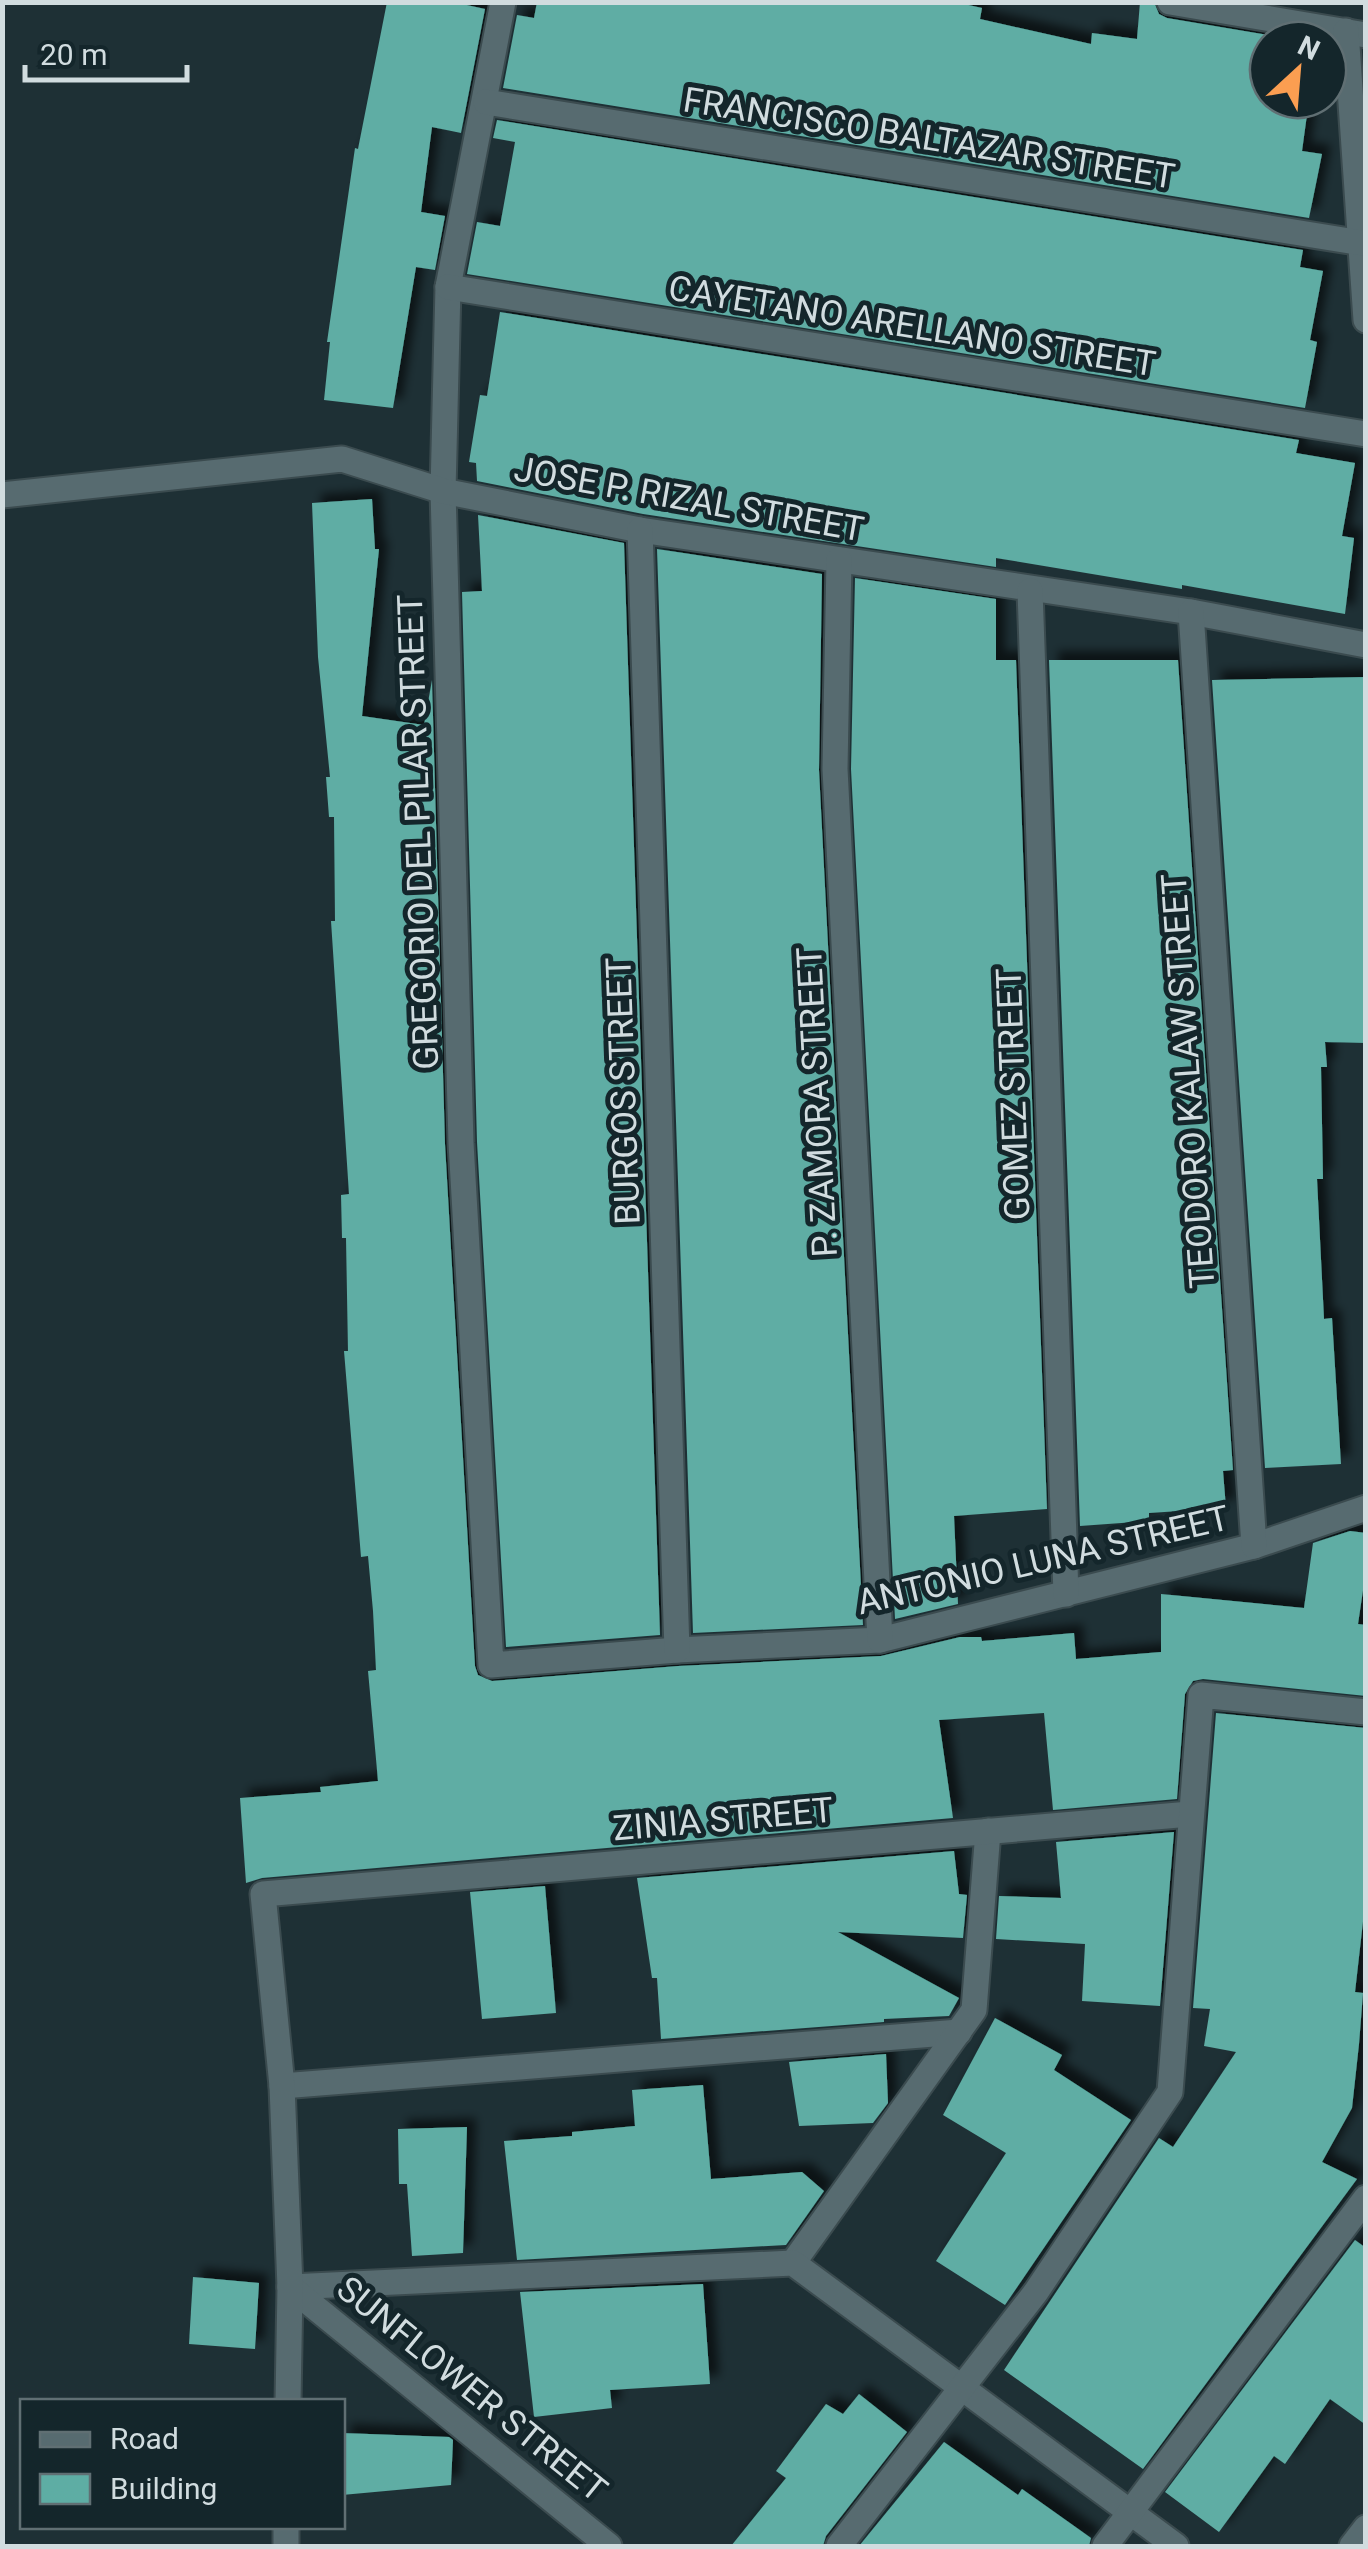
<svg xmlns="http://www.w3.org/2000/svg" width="1368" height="2549" font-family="Roboto,sans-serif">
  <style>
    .building { fill: #5eada4; filter: url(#shadow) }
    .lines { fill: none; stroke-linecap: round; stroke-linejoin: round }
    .minor-casing { stroke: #3b4b4f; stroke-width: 29 }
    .minor { stroke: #576b70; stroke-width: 25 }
    .labels { text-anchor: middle; stroke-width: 10; stroke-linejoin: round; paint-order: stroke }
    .street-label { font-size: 35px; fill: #d1dcdf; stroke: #14262b }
  </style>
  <defs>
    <filter id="shadow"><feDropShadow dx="9" dy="-9" stdDeviation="5" flood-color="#0009"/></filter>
  </defs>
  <rect width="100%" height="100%" fill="#1e3035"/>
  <g class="building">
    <path d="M 387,2 L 453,2 L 485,9 L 461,133 L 432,127 L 421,212 L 445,216 L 435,270 L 416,267 L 393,408 L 324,400 L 330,342 L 327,342 L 355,148 L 358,149 Z"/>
    <path d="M 537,2 L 955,2 L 982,8 L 980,19 L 1091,44 L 1092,33 L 1137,39 L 1140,2 L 1154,2 L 1159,14 L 1167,18 L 1268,35 L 1268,100 L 1309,100 L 1302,151 L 1322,154 L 1309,218 L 503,88 L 517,15 L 534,18 Z"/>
    <path d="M 497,120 L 1303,250 L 1300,267 L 1323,271 L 1310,340 L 1317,342 L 1305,408 L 467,274 L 477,222 L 500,226 L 515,142 L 493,138 Z"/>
    <path d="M 500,312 L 1299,440 L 1296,453 L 1355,463 L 1342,536 L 1354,538 L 1345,614 L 1182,585 L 1182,589 L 996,558 L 996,567 L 643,514 L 477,481 L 476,463 L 469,462 L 480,395 L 487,396 Z"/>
    <path d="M 372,499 L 375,549 L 379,549 L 362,716 L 424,725 L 432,680 L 445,1144 L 475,1666 L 478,1675 L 492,1681 L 678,1666 L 881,1656 L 960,1637 L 981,1637 L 982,1641 L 1074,1633 L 1076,1659 L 1161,1652 L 1161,1594 L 1304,1608 L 1313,1543 L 1350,1531 L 1366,1533 L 1366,1570 L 1358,1624 L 1366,1625 L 1366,1696 L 1203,1679 L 1193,1681 L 1185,1694 L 1177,1799 L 1053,1810 L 1044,1713 L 939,1720 L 953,1818 L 262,1878 L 246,1883 L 240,1798 L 321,1792 L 320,1787 L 378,1781 L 368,1671 L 376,1670 L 373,1611 L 368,1556 L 361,1557 L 344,1351 L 348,1351 L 346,1238 L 342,1238 L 341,1195 L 349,1194 L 331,921 L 335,921 L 334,817 L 329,817 L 326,777 L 330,777 L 318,657 L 312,503 Z"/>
    <path d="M 478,515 L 624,543 L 660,1635 L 506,1647 L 477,1142 L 462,592 L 482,591 Z"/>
    <path d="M 657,549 L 822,574 L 819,770 L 863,1625 L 693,1633 Z"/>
    <path d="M 855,578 L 996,599 L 996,660 L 1016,660 L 1047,1509 L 954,1516 L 958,1604 L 895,1619 L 851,769 Z"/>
    <path d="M 1049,660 L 1178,660 L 1233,1470 L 1223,1471 L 1226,1508 L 1149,1513 L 1149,1521 L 1080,1526 Z"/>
    <path d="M 1366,677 L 1366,1043 L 1325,1042 L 1327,1067 L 1321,1067 L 1323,1179 L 1317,1179 L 1324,1319 L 1332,1318 L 1341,1464 L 1265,1468 L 1212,680 Z"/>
    <path d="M 1216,1713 L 1366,1728 L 1366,1895 L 1355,1992 L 1363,1993 L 1359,2044 L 1352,2108 L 1322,2162 L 1357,2179 L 1143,2469 L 1004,2370 L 1159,2138 L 1173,2147 L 1236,2052 L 1204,2046 L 1210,2009 L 1193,2008 Z"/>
    <path d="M 1174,1832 L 1160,2006 L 1082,2001 L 1085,1944 L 996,1939 L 999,1896 L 1061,1898 L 1056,1842 Z"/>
    <path d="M 954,1851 L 959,1894 L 967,1895 L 963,1938 L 838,1932 L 959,1998 L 949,2016 L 884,2019 L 884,2022 L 661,2039 L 657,1978 L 652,1978 L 637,1878 Z"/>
    <path d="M 545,1886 L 556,2013 L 482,2019 L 470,1892 Z"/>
    <path d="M 995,2018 L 1062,2055 L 1054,2070 L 1131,2120 L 1005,2305 L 936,2261 L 1006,2153 L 943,2115 Z"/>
    <path d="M 886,2054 L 888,2103 L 873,2123 L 799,2126 L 789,2062 Z"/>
    <path d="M 703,2085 L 711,2179 L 802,2172 L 824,2191 L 786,2245 L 517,2260 L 504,2141 L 572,2136 L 572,2132 L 635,2126 L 632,2090 Z"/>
    <path d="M 467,2127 L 463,2253 L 412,2256 L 407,2184 L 399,2184 L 398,2129 Z"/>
    <path d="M 1355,2240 L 1366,2248 L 1366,2425 L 1330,2399 L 1285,2464 L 1274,2456 L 1219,2532 L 1165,2492 Z"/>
    <path d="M 193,2277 L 259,2283 L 255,2349 L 189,2344 Z"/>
    <path d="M 703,2284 L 710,2384 L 610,2390 L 612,2408 L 534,2417 L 520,2292 Z"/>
    <path d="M 859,2394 L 907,2432 L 826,2536 L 823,2546 L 731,2546 L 786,2478 L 776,2471 L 826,2404 L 843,2414 Z"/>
    <path d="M 342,2433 L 449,2437 L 453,2440 L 451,2485 L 342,2495 Z"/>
    <path d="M 944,2442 L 1018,2495 L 1022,2489 L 1091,2538 L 1089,2546 L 859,2546 Z"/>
  </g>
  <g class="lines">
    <defs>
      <g id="minor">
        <path d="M 503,2 L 448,287 L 443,491 L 461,1143 L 491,1665 L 677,1650 L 880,1640 L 1254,1546 L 1366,1508"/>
        <path d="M 1170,2 L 1366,35"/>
        <path d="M 1346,31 L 1366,320"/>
        <path d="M 486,102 L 1362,243"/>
        <path d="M 448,287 L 1366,434"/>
        <path d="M 2,495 L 342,459 L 443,491 L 640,530 L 1191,612 L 1366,645"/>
        <path d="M 640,530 L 677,1650"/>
        <path d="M 839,560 L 835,769 L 880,1640"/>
        <path d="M 1030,591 L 1066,1594"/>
        <path d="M 1191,612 L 1254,1546"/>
        <path d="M 282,2086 L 959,2032"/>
        <path d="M 793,2263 L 974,2010 L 988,1831"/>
        <path d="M 290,2287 L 793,2263 L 1176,2546"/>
        <path d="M 290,2287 L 609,2546"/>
        <path d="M 288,2402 L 290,2287 L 282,2086 L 263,1894 L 1190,1814"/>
        <path d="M 286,2546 L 286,2526"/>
        <path d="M 839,2546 L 1036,2292 L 1170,2092 L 1201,1695 L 1366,1712"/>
        <path d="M 1105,2546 L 1366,2198"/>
        <path d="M 1352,2546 L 1366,2528"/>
      </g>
    </defs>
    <use href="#minor" class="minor-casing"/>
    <use href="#minor" class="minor"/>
  </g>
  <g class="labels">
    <g class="street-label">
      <text transform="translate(929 138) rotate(9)" y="12">FRANCISCO BALTAZAR STREET</text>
      <text transform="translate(912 326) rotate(9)" y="12">CAYETANO ARELLANO STREET</text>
      <text transform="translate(689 499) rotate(10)" y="12">JOSE P. RIZAL STREET</text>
      <text transform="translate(418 832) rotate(-92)" y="12">GREGORIO DEL PILAR STREET</text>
      <text transform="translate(1188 1081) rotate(-94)" y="12">TEODORO KALAW STREET</text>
      <text transform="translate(623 1091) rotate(-92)" y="12">BURGOS STREET</text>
      <text transform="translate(1013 1094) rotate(-92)" y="12">GOMEZ STREET</text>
      <text transform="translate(817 1102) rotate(-93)" y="12">P. ZAMORA STREET</text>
      <text transform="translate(1043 1560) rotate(-13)" y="12">ANTONIO LUNA STREET</text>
      <text transform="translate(723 1819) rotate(-5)" y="12">ZINIA STREET</text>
      <text transform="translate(472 2389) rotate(39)" y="12">SUNFLOWER STREET</text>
    </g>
  </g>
  <rect width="1368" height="2549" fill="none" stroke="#d1dcdf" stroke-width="10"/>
  <rect x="20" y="2399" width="325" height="130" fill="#14262b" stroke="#606f73" stroke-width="2.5"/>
  <rect x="40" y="2432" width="50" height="15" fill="#576b70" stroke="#606f73" stroke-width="2.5"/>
  <text x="110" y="2449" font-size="30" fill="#d1dcdf">Road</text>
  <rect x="40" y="2474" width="50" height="30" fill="#5eada4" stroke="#606f73" stroke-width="2.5"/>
  <text x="110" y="2499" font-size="30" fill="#d1dcdf">Building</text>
  <g transform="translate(1298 70) rotate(26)"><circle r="48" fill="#14262b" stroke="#606f73" stroke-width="2.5"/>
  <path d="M0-8L18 38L0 25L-18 38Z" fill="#fb9e51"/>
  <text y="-15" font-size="28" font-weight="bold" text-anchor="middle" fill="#d1dcdf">N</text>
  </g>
  <path d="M25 65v15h162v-15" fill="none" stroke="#d1dcdf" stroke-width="5"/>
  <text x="40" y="65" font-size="30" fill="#d1dcdf" stroke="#14262b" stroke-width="8" paint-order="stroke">20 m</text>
</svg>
